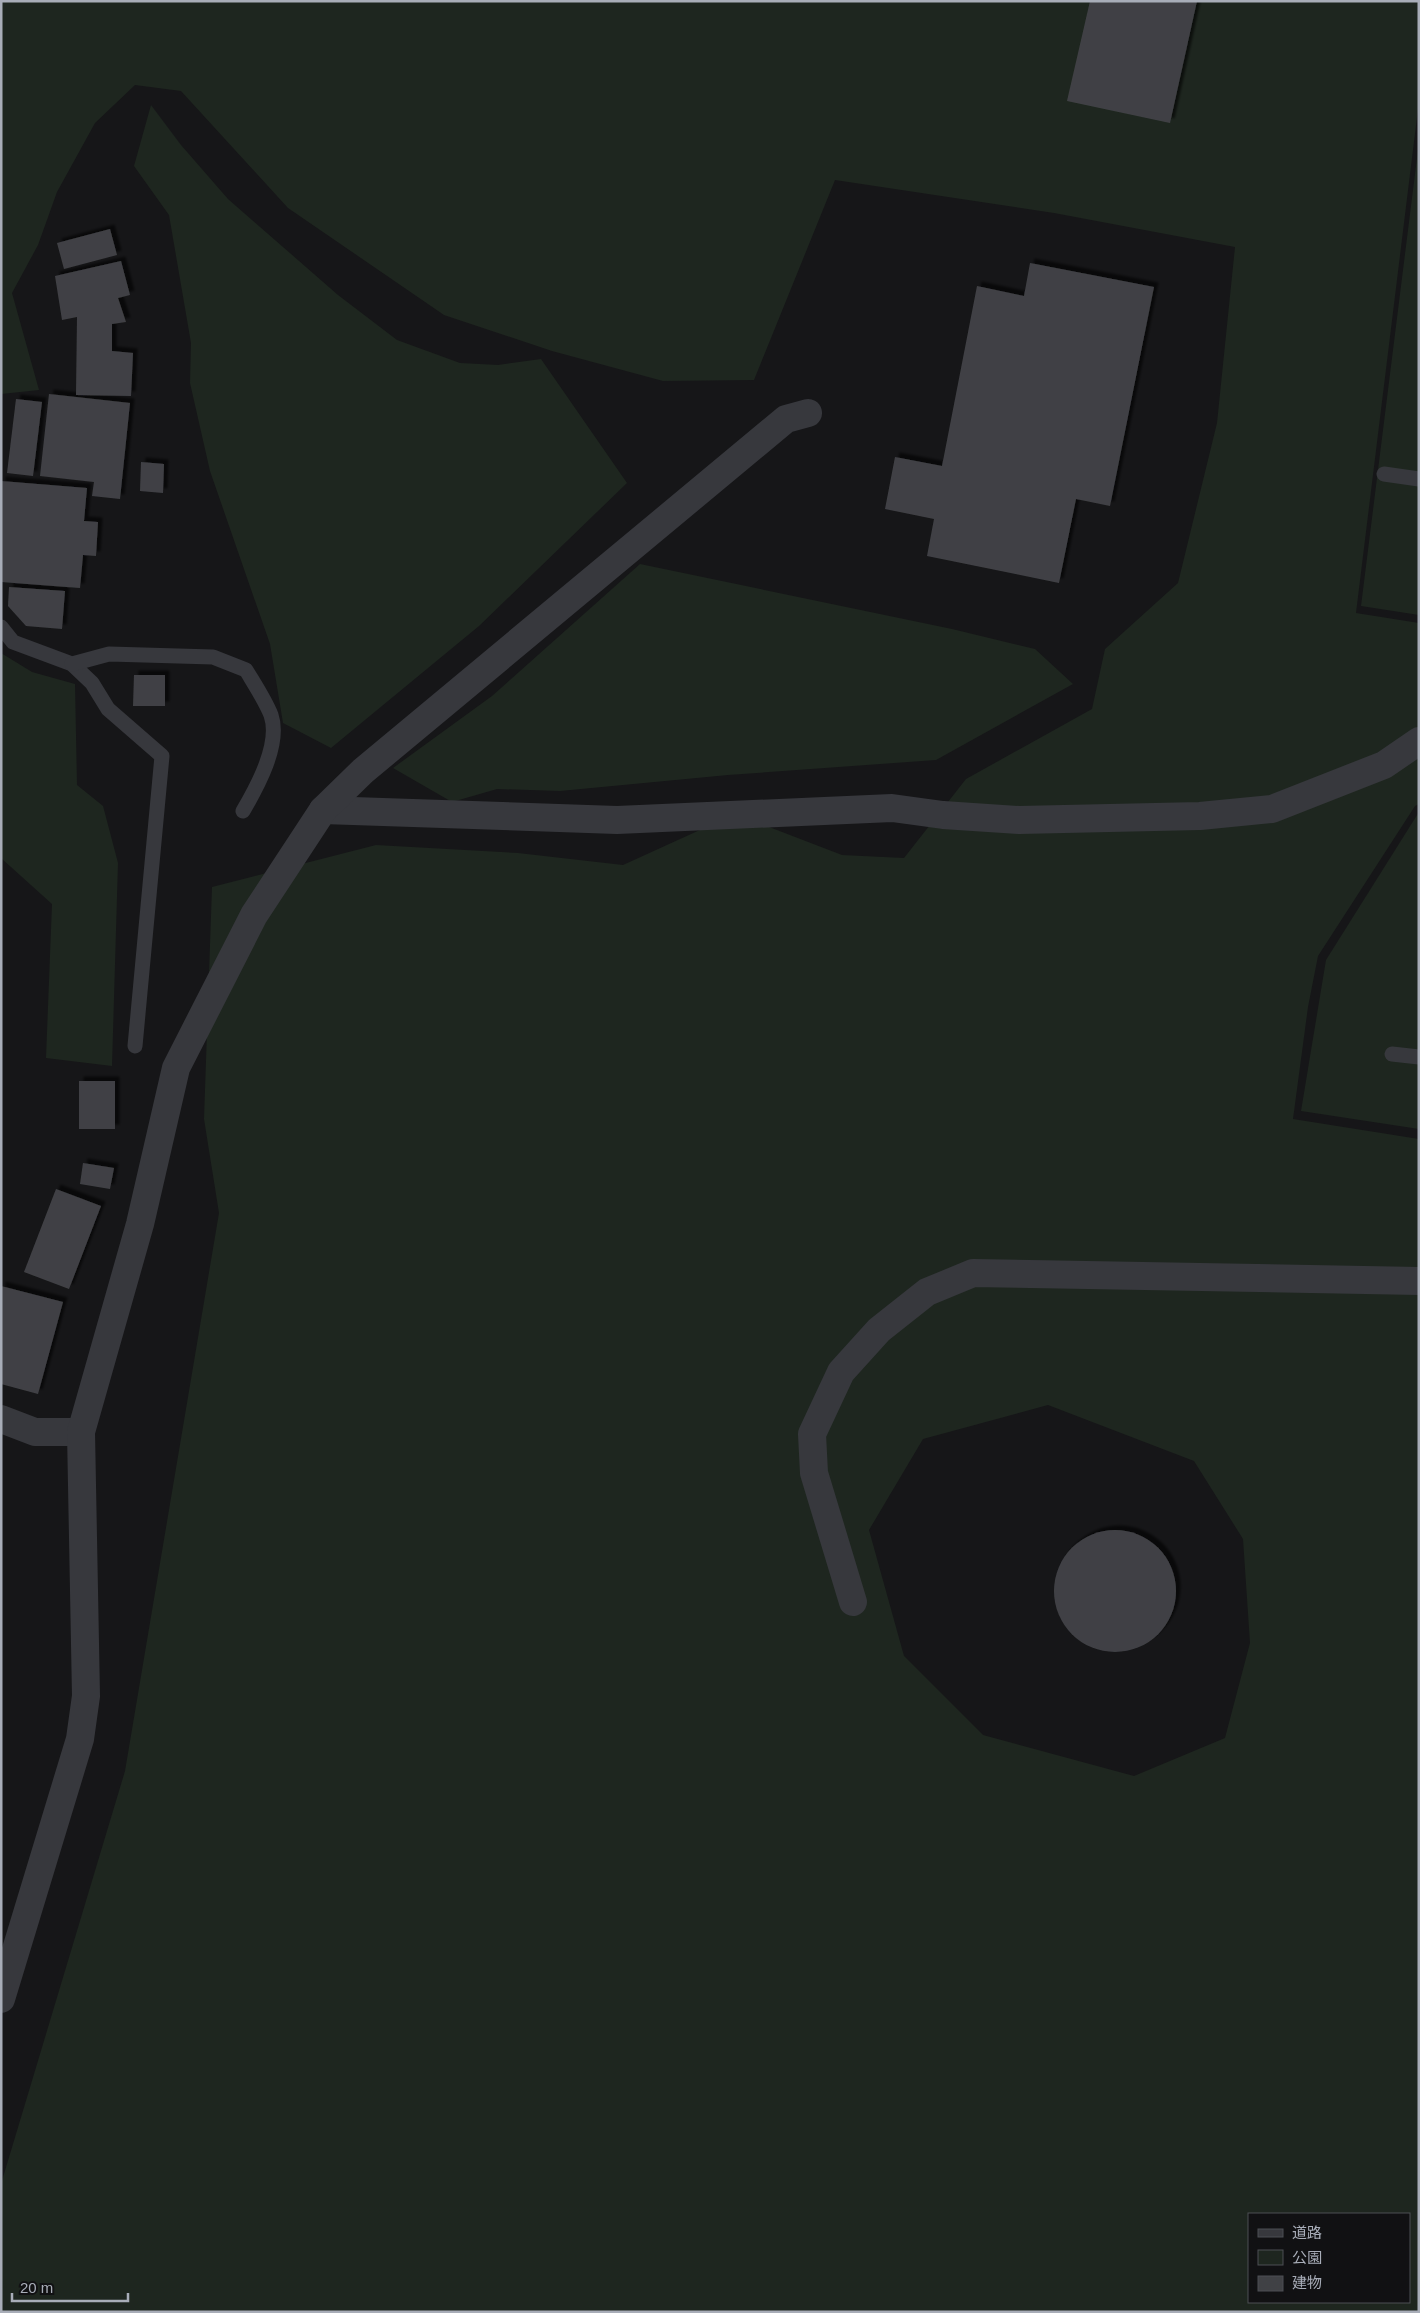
<svg xmlns="http://www.w3.org/2000/svg" width="1420" height="2313" font-family="Arial,'Noto Sans JP',sans-serif">
  <style>
    .green { fill: #1e261f; fill-rule: evenodd }
    .building { fill: #404145; filter: url(#shadow) }
    .lines { fill: none; stroke-linecap: round; stroke-linejoin: round }
    .service { stroke: #37383d; stroke-width: 15 }
    .minor { stroke: #37383d; stroke-width: 28 }
  </style>
  <defs>
    <filter id="shadow"><feDropShadow dx="4.5" dy="-4.5" stdDeviation="1" flood-color="#0009"/></filter>
  </defs>
  <rect width="100%" height="100%" fill="#161618"/>
  <g class="green">
    <path d="M 1,1 L 1419,1 L 1419,101 L 1356,613 L 1419,623 L 1419,804 L 1415,806 L 1318,956 L 1308,1007 L 1293,1119 L 1419,1139 L 1419,2312 L 1,2312 L 1,2184 L 125,1771 L 219,1213 L 204,1119 L 212,887 L 376,845 L 518,853 L 623,865 L 735,814 L 842,855 L 904,858 L 966,779 L 1092,709 L 1105,649 L 1178,583 L 1217,423 L 1235,247 L 1054,213 L 835,180 L 754,380 L 663,381 L 552,351 L 444,315 L 288,208 L 181,91 L 135,85 L 95,123 L 57,192 L 38,245 L 12,293 L 39,390 L 1,394 ZM 1048,1405 L 1194,1461 L 1243,1539 L 1250,1643 L 1225,1738 L 1134,1776 L 983,1735 L 904,1656 L 869,1530 L 923,1439 ZM 1249,2214 L 1409,2214 L 1409,2302 L 1249,2302 Z"/>
    <path d="M 151,105 L 181,145 L 228,199 L 338,295 L 397,340 L 460,363 L 498,365 L 541,359 L 627,483 L 479,626 L 331,748 L 283,723 L 270,644 L 210,471 L 190,383 L 191,343 L 169,215 L 134,166 Z"/>
    <path d="M 1419,142 L 1419,615 L 1361,606 Z"/>
    <path d="M 640,564 L 952,629 L 1035,649 L 1073,684 L 936,760 L 728,775 L 560,791 L 497,789 L 452,802 L 393,768 L 492,696 Z"/>
    <path d="M 1,653 L 32,672 L 75,684 L 77,785 L 103,806 L 118,863 L 112,1066 L 46,1058 L 52,904 L 1,858 Z"/>
    <path d="M 1419,812 L 1419,1129 L 1301,1111 L 1326,960 Z"/>
  </g>
  <g class="building">
    <path d="M 1090,1 L 1197,1 L 1170,123 L 1067,101 Z"/>
    <path d="M 110,229 L 117,255 L 64,269 L 57,243 Z"/>
    <path d="M 121,261 L 130,295 L 118,298 L 126,322 L 112,324 L 112,351 L 133,353 L 131,396 L 76,395 L 77,317 L 62,320 L 55,276 Z"/>
    <path d="M 1030,263 L 1154,287 L 1110,506 L 1076,499 L 1059,583 L 927,556 L 934,519 L 885,509 L 895,457 L 942,466 L 977,286 L 1024,296 Z"/>
    <path d="M 49,394 L 130,403 L 120,499 L 92,496 L 94,482 L 40,476 Z"/>
    <path d="M 16,399 L 42,402 L 33,476 L 7,473 Z"/>
    <path d="M 141,462 L 164,464 L 163,493 L 140,491 Z"/>
    <path d="M 1,481 L 87,488 L 84,521 L 98,522 L 96,556 L 83,555 L 80,588 L 1,582 Z"/>
    <path d="M 9,587 L 65,591 L 62,629 L 26,626 L 8,606 Z"/>
    <path d="M 134,675 L 165,675 L 165,706 L 133,706 Z"/>
    <rect x="79" y="1081" width="36" height="48"/>
    <path d="M 83,1163 L 114,1168 L 110,1189 L 80,1184 Z"/>
    <path d="M 56,1189 L 101,1206 L 69,1289 L 24,1272 Z"/>
    <path d="M 1,1286 L 63,1302 L 38,1394 L 1,1384 Z"/>
    <circle cx="1115" cy="1591" r="61"/>
  </g>
  <g class="lines">
    <g class="service">
      <path d="M 1384,474 L 1419,479"/>
      <path d="M 1,627 L 13,642 L 72,664 L 92,683 L 108,709 L 162,756 L 135,1046"/>
      <path d="M 72,664 L 109,654 L 213,657 L 246,670 C 255,685 265,700 271,715 C 281,744 257,787 243,811"/>
      <path d="M 1392,1054 L 1419,1057"/>
    </g>
    <g class="minor">
      <path d="M 323,810 L 617,820 L 892,808 L 943,815 L 1019,820 L 1200,816 L 1272,809 L 1384,765 L 1419,741"/>
      <path d="M 1,1419 L 35,1432 L 81,1432"/>
      <path d="M 853,1602 L 814,1473 L 812,1434 L 841,1372 L 879,1330 L 927,1292 L 973,1273 L 1419,1281"/>
      <path d="M 1,1999 L 80,1739 L 86,1696 L 81,1432 L 140,1224 L 176,1068 L 254,915 L 323,810 L 363,771 L 786,419 L 808,413"/>
    </g>
  </g>
  <rect width="1420" height="2313" fill="none" stroke="#a8adb8" stroke-width="5"/>
  <rect x="1248" y="2213" width="162" height="90" fill="#111113" stroke="#4d4f55"/>
  <rect x="1258" y="2229" width="25" height="8" fill="#37383d" stroke="#4d4f55"/>
  <text x="1292" y="2238" font-size="15" fill="#a8adb8">道路</text>
  <rect x="1258" y="2250" width="25" height="15" fill="#1e261f" stroke="#4d4f55"/>
  <text x="1292" y="2263" font-size="15" fill="#a8adb8">公園</text>
  <rect x="1258" y="2276" width="25" height="15" fill="#404145" stroke="#4d4f55"/>
  <text x="1292" y="2288" font-size="15" fill="#a8adb8">建物</text>
  <path d="M12 2293v8h116v-8" fill="none" stroke="#a8adb8" stroke-width="2.5"/>
  <text x="20" y="2293" font-size="15" fill="#a8adb8" stroke="#111113" stroke-width="4" paint-order="stroke">20 m</text>
</svg>
